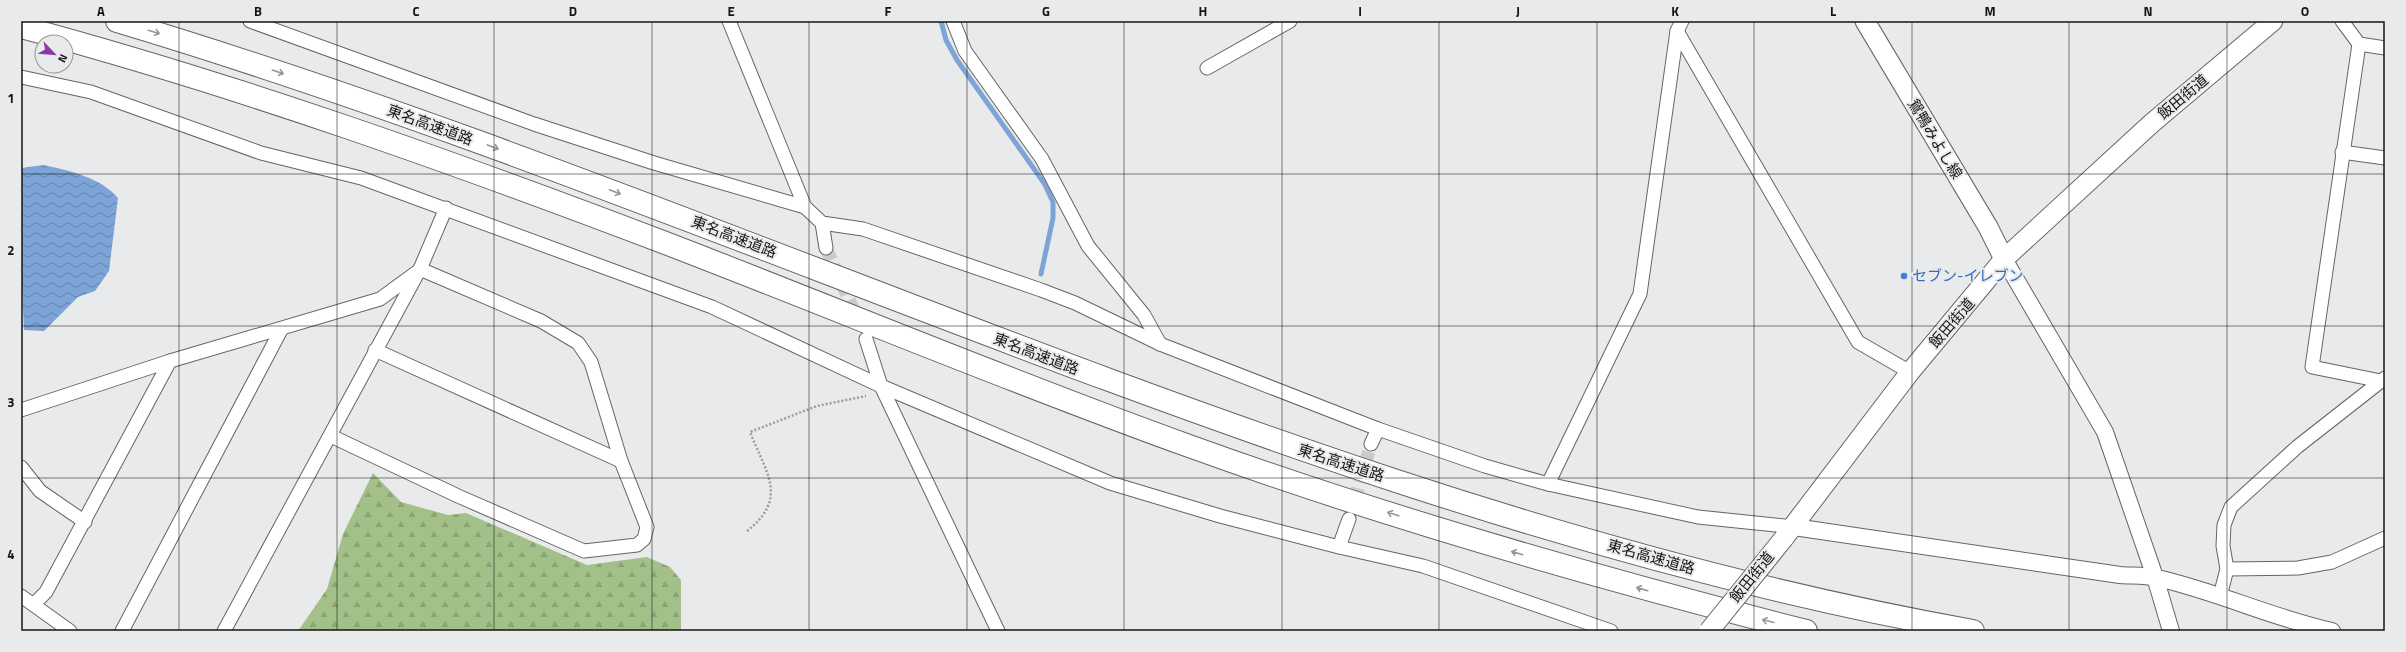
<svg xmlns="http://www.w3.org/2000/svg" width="2406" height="652" font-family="'Titillium Web','Noto Sans JP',sans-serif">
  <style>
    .forest { fill: url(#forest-firs) }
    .water { fill: url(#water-waves) }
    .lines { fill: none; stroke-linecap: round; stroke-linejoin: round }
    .stream { stroke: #7da4d6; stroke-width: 5 }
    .minor-tunnel { stroke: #c9cacc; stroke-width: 13; stroke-dasharray: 13 6; stroke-linecap: butt }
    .minor-casing { stroke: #656567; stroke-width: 15 }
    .tertiary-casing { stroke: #656567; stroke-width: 18 }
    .secondary-casing { stroke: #656567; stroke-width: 21 }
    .motorway-casing { stroke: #656567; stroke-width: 24 }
    .path { stroke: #9c9c9e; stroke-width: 2.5; stroke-dasharray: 2 2; stroke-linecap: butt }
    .minor { stroke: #fff; stroke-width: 13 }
    .tertiary { stroke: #fff; stroke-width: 16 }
    .secondary { stroke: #fff; stroke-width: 19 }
    .motorway { stroke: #fff; stroke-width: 22 }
    .secondary-bridge-casing { stroke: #656567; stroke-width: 21; stroke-linecap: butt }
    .secondary-bridge { stroke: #fff; stroke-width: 19 }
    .oneway { stroke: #969696 }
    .grid { fill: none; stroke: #151516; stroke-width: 1; stroke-opacity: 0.55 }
    .shop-dot { fill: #3f7fe0; stroke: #e9eaec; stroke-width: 1.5 }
    .labels { text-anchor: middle; stroke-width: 4; stroke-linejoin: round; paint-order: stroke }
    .street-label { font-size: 15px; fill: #151516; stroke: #e9eaec }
    .shop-label { font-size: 15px; fill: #366cbe; stroke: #e9eaec; text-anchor: start }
    .neatline { fill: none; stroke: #151516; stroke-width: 1.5 }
    .grid-label { font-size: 13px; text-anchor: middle; font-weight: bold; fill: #151516 }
  </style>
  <defs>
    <pattern id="forest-firs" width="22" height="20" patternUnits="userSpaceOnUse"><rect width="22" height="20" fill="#a2c087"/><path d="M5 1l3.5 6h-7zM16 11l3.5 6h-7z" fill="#8ba474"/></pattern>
    <pattern id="water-waves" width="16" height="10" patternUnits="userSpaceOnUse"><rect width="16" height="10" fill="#7da4d6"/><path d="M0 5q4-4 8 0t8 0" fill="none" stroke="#6584ad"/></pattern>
  </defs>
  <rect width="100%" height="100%" fill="#e9eaec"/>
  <path class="forest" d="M 373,473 L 401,502 L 448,515 L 466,513 L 587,565 L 647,557 L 670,567 L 681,580 L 681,631 L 298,631 L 327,589 L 343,534 Z"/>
  <path class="water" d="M 44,165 C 70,171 100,177 118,198 L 109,271 L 95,291 L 78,297 L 44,331 L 24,330 L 21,266 L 21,168 Z"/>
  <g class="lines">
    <path class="stream" d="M 941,21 L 946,40 L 957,60 L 1044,183 L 1053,202 L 1053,218 L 1041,274"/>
    <g class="minor-tunnel">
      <path d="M 826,248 L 858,320"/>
      <path d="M 1349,519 L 1371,444"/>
    </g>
    <defs>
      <g id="minor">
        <path d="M 250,21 L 534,124 L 654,163 L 805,207"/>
        <path d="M 729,21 L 805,207 L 822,223 L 863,229 L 1041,290 L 1075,303 L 1160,344 L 1378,429 L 1485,466 L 1548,484 L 1698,517 L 1794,527"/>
        <path d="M 953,21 L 965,51 L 1042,159 L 1088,246 L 1144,315 L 1160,344"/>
        <path d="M 2342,21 L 2359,44 L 2385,48"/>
        <path d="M 1677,31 L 1858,342 L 1910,372"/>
        <path d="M 2359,44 L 2312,367 L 2381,381"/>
        <path d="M 1207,68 L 1290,21"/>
        <path d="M 21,77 L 91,92 L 261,153 L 361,178 L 712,307 L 881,386 L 1110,483 L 1220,516 L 1339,547 L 1423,566 L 1611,631"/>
        <path d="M 2342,152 L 2385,158"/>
        <path d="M 822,223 L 826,248"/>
        <path d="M 866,339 L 881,386 L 998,631"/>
        <path d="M 375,350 L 621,461"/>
        <path d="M 21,410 L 170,361 L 380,299 L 417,272"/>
        <path d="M 331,436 L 458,496 L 584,551 L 637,545 L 644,539 L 647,527 L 621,461 L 591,362 L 578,343 L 541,321 L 420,269"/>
        <path d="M 1371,444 L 1378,429"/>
        <path d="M 21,467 L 40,491 L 85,522"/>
        <path d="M 1548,484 L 1640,294 L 1677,31 L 1682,21"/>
        <path d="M 1339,547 L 1349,519"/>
        <path d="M 2227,569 L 2298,568 L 2332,562 L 2385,538"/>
        <path d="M 21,596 L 70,631"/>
        <path d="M 2220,596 L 2227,569 L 2223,546 L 2224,525 L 2231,507 L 2297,447 L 2385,378"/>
        <path d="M 34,604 L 46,592 L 170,361"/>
        <path d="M 122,631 L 281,330"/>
        <path d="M 224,631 L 420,269 L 446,208"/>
      </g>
      <g id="tertiary">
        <path d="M 2004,259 L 2105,432 L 2155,577 L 2171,631"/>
        <path d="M 1794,527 L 2120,575 C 2132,576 2145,575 2157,578 C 2216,591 2272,618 2332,631"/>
      </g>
      <g id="secondary">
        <path d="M 1865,21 L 1988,227 L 2004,259"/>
        <path d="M 1784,538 L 1910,372 L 2004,259 L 2152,123 L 2273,21"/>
      </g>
      <g id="motorway">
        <path d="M 117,21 C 741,208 1327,516 1973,631"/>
        <path d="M 21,27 C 241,86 455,163 668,244 C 842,311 1014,383 1189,446 C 1391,519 1598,578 1806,631"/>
      </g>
    </defs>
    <use href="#minor" class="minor-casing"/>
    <use href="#tertiary" class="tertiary-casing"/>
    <use href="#secondary" class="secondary-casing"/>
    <use href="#motorway" class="motorway-casing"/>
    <path class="path" d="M 747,531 C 789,498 766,473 750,432 L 817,406 L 866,396"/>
    <use href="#minor" class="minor"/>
    <use href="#tertiary" class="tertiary"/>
    <use href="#secondary" class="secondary"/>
    <use href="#motorway" class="motorway"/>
    <defs>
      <path id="secondary-bridge" d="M 1709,631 L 1784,538"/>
    </defs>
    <use href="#secondary-bridge" class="secondary-bridge-casing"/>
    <use href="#secondary-bridge" class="secondary-bridge"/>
  </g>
  <defs><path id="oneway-shaft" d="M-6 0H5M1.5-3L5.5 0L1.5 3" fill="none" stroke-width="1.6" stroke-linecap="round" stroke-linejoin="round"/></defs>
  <g class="oneway">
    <use href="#oneway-shaft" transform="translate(154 32) rotate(17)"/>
    <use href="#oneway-shaft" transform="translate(278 72) rotate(19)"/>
    <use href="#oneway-shaft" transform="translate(493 147) rotate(20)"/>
    <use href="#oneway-shaft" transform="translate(615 192) rotate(21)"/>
    <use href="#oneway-shaft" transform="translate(1393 514) rotate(-162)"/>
    <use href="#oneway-shaft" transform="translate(1517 553) rotate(-164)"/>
    <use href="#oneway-shaft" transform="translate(1642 589) rotate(-164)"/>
    <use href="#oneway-shaft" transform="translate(1768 621) rotate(-166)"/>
  </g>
  <path class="grid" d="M 179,21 L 179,631M 337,21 L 337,631M 494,21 L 494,631M 652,21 L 652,631M 809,21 L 809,631M 967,21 L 967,631M 1124,21 L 1124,631M 1282,21 L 1282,631M 1439,21 L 1439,631M 1597,21 L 1597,631M 1754,21 L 1754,631M 1912,21 L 1912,631M 2069,21 L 2069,631M 2227,21 L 2227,631M 21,174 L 2385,174M 21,326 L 2385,326M 21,478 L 2385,478"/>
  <circle class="shop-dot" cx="1904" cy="276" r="4"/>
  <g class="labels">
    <g class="street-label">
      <text transform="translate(2183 97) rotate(-40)" y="5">飯田街道</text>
      <text transform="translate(430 125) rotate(20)" y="5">東名高速道路</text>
      <text transform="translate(1935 139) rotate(59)" y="5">鴛鴨みよし線</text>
      <text transform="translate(734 237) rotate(21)" y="5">東名高速道路</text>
      <text transform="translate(1952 323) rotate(-49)" y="5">飯田街道</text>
      <text transform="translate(1036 354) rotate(21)" y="5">東名高速道路</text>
      <text transform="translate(1341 463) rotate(18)" y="5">東名高速道路</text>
      <text transform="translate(1651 557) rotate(16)" y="5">東名高速道路</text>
      <text transform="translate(1752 577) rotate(-51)" y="5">飯田街道</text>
    </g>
    <g class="shop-label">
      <text x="1912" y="281">セブン-イレブン</text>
    </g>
  </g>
  <rect width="2406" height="652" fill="none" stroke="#e9eaec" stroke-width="44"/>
  <g transform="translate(54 54) rotate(116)"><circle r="19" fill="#e9eaec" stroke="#949596"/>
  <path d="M0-3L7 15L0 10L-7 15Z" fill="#8939a8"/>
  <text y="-6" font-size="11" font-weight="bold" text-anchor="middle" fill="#151516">N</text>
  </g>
  <rect x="22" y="22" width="2362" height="608" class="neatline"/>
  <g class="grid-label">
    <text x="101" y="16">A</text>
    <text x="258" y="16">B</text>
    <text x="416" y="16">C</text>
    <text x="573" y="16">D</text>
    <text x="731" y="16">E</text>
    <text x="888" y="16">F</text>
    <text x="1046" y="16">G</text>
    <text x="1203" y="16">H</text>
    <text x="1360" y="16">I</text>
    <text x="1518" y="16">J</text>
    <text x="1675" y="16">K</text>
    <text x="1833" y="16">L</text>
    <text x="1990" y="16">M</text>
    <text x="2148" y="16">N</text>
    <text x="2305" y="16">O</text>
    <text x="11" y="103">1</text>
    <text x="11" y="255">2</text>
    <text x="11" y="407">3</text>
    <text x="11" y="559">4</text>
  </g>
</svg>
